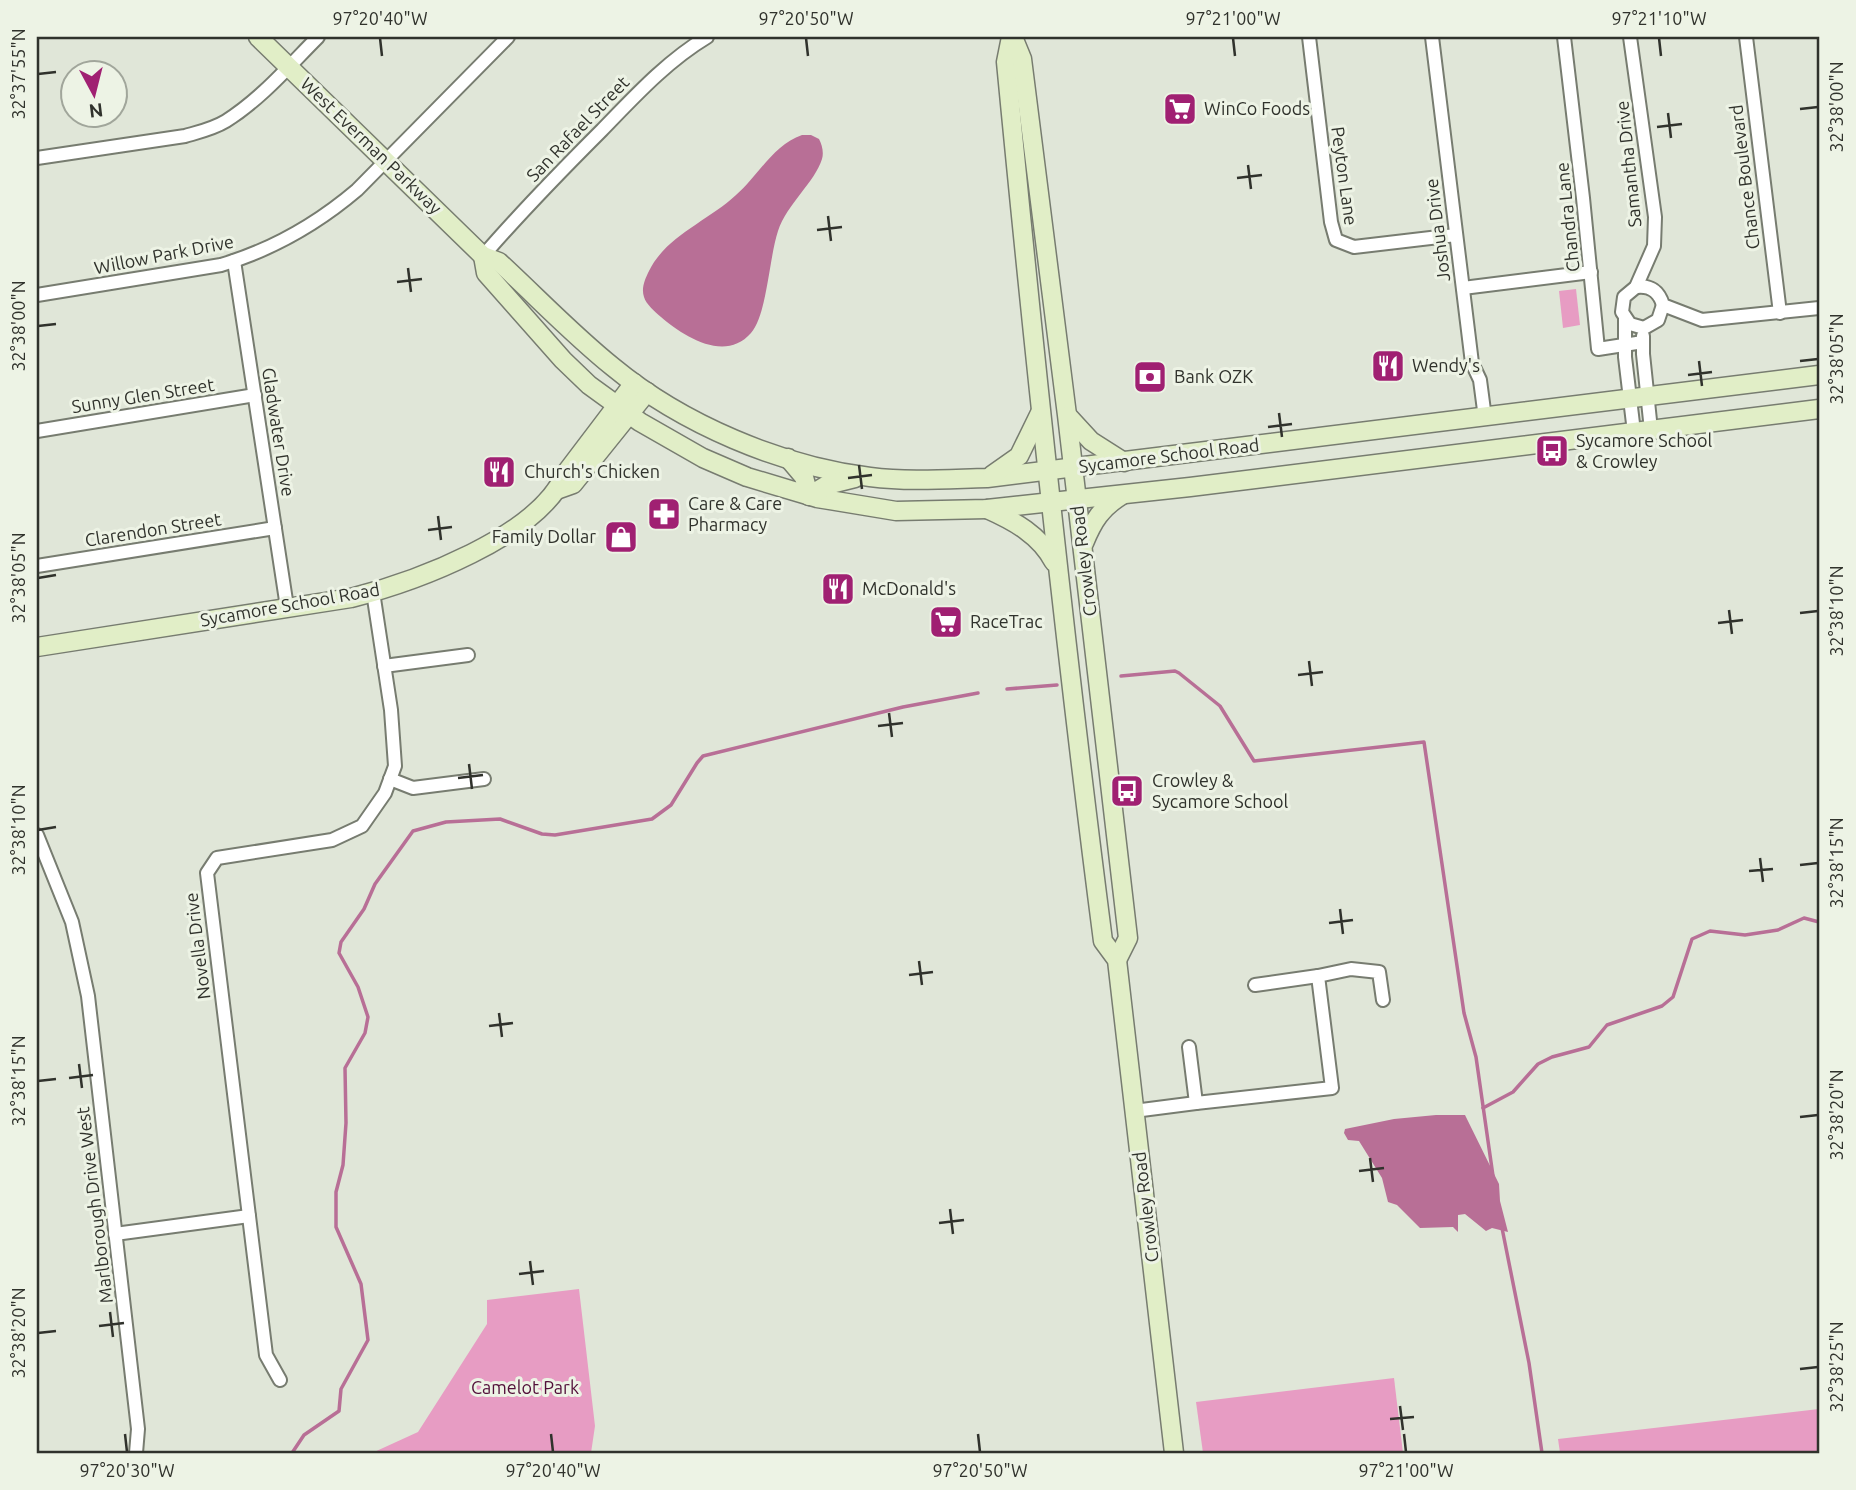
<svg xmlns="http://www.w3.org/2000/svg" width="1856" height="1490" font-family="Ubuntu,sans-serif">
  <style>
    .green { fill: #e79cc3 }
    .water { fill: #b86f96 }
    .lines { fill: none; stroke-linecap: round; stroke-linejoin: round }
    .stream { stroke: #b86f96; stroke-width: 3.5 }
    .street-casing { stroke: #777c70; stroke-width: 16 }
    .secondary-casing { stroke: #777c70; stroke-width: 21 }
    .street { stroke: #fff; stroke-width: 12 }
    .secondary { stroke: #e1eec7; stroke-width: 18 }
    .ticks { fill: none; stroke: #30322c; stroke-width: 2.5 }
    .labels { text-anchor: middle; stroke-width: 6; stroke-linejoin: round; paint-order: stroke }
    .poi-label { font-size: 18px; fill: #30322c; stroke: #edf3e5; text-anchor: start }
    .street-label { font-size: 18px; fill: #30322c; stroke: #edf3e5 }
    .park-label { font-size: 18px; fill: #520f39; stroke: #edf3e5 }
    .neatline { fill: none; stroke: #30322c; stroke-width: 2.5 }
    .ticks-label { font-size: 18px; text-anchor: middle; fill: #30322c }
  </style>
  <rect width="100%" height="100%" fill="#e0e6d8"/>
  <g class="green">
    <path d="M 1576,289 L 1580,325 L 1563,328 L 1559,291 Z"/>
    <path d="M 579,1289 L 595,1426 L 591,1453 L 372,1453 L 418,1432 L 487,1324 L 487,1300 Z"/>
    <path d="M 1394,1378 L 1403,1453 L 1203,1453 L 1196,1402 Z"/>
    <path d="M 1819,1409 L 1819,1453 L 1560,1453 L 1558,1439 Z"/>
  </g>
  <g class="water">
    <path d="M 802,135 L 811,135 L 819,139 C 822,145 824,152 822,159 C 815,182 787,204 778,231 C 769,258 767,315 751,333 C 725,363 683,336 661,317 C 655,312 646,304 644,297 C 641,288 645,279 649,271 C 666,236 708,221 736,195 C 758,176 773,145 802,135 Z"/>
    <path d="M 1436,1115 L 1465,1115 L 1499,1184 L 1500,1201 L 1508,1232 L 1492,1228 L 1486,1231 L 1465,1214 L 1458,1215 L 1458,1232 L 1453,1227 L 1420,1228 L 1397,1205 L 1388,1202 L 1382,1178 L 1359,1141 L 1348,1140 L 1344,1133 L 1345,1129 L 1394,1119 Z"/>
  </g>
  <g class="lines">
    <g class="stream">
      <path d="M 1121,676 L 1175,671 L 1179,673 L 1220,706 L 1254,761 L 1424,742 L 1464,1013 L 1476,1057 L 1493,1176"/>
      <path d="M 1007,689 L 1057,685"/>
      <path d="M 1483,1108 L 1513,1092 L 1538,1064 L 1552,1057 L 1589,1047 L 1607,1025 L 1662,1006 L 1673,997 L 1692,939 L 1710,931 L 1745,935 L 1778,930 L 1804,918 L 1819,922"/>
      <path d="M 1502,1228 L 1529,1363 L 1542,1453"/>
      <path d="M 292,1453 L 304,1435 L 339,1411 L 341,1389 L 368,1340 L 361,1284 L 336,1227 L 336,1192 L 343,1165 L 346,1123 L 345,1068 L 365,1033 L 368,1017 L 358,987 L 339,953 L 341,942 L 364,909 L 375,884 L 413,831 L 446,822 L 500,819 L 542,834 L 555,835 L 652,819 L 671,805 L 697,763 L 703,756 L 903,707 L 978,693"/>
    </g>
    <defs>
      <g id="street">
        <path d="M 1309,37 L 1331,222 L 1336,240 L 1354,247 L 1456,235"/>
        <path d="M 1432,37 L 1472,363 L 1480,380 L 1485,418"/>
        <path d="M 1564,37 L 1583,198 L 1598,349 L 1643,342"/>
        <path d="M 1630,37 L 1655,217 L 1654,246 L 1636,287 L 1624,297 L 1622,312 L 1630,324 L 1644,328 L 1658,320 L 1663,305"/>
        <path d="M 1746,37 L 1780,313"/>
        <path d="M 37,158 L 185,136 C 199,132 213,129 226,121 C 261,99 289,66 318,37"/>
        <path d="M 483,256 C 521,212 561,171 602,130 C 635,96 667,61 707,37"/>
        <path d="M 234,261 L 287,607"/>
        <path d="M 1636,287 C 1650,285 1659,291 1663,305 L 1702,320 L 1819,308"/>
        <path d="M 1463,288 L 1591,272"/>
        <path d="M 37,295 L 221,265 C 271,250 317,224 357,190 L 508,37"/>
        <path d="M 1625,319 L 1625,357 L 1634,432"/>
        <path d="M 1643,336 L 1643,354 L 1651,430"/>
        <path d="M 37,431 L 255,395"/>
        <path d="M 37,566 L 275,528"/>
        <path d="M 384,666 L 468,655"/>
        <path d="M 390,779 L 413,788 L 484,779"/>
        <path d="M 37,835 L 72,922 L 88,996 L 138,1429 L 136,1453"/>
        <path d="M 1255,985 L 1318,976"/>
        <path d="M 1189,1047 L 1196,1103 L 1332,1088 L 1318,976 L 1351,969 L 1379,972 L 1383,1000"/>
        <path d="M 1134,1111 L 1196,1103"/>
        <path d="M 115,1234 L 249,1216"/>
        <path d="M 280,1380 L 266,1355 L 207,873 L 217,858 L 332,840 L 362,826 L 385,793 L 395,766 L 391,710 L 373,592"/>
      </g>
      <g id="secondary">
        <path d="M 258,37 L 483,256 L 499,262 C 537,297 573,335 613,367 C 682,424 781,466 870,477 C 909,482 948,479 987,478 L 1819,375"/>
        <path d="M 1011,37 L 1006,62 C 1034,355 1065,648 1103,941 L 1117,960 L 1174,1453"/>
        <path d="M 1013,37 L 1022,59 L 1067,415 L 1128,938 L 1117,960"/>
        <path d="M 483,256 L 486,273 L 563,360 L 589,385 L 640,422 L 703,458 L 747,477 L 817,498 L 896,511 L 987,509 L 1190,487 L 1819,409"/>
        <path d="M 1068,416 L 1091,441 L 1124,462"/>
        <path d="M 788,458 L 804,477 L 809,496 L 827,485 L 855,478"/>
        <path d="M 992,475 L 1019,456 L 1040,413"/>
        <path d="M 559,489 L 573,484 L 647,392"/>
        <path d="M 987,509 C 1014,521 1040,535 1054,562"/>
        <path d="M 1084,543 C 1093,521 1101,508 1122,495"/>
        <path d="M 37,647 L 351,598 C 414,582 538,537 565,474 L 634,383"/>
      </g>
    </defs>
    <use href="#street" class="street-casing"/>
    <use href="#secondary" class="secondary-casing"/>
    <use href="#street" class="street"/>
    <use href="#secondary" class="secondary"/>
  </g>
  <path class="ticks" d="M 380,38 L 382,56M 806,38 L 808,56M 1233,38 L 1235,56M 1659,38 L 1661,56M 38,74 L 56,72M 1800,109 L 1818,107M 1668,113 L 1671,138M 1657,127 L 1682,124M 1248,165 L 1251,189M 1237,178 L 1262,175M 828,216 L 831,241M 817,230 L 842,227M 408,268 L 411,292M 397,282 L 422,279M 38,326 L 56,324M 1699,361 L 1702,386M 1800,361 L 1818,359M 1688,375 L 1712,372M 1279,413 L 1282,437M 1268,427 L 1292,424M 859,465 L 862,489M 848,478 L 872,475M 438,516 L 441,540M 428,530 L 452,527M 38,578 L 56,575M 1729,610 L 1732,634M 1800,613 L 1818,611M 1718,623 L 1743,620M 1309,661 L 1312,686M 1298,675 L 1323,672M 889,713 L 892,737M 878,726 L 903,723M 469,764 L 472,789M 458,778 L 483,775M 38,830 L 56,827M 1760,858 L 1763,882M 1800,865 L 1818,863M 1749,871 L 1773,869M 1340,909 L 1343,934M 1329,923 L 1353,920M 919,961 L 922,985M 909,975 L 933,972M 499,1013 L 502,1037M 489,1026 L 513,1023M 79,1064 L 82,1088M 69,1078 L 93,1075M 38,1081 L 56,1079M 1800,1117 L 1818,1115M 1370,1158 L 1373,1182M 1359,1171 L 1384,1168M 950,1209 L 953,1234M 939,1223 L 964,1220M 530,1261 L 533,1285M 519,1274 L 544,1271M 110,1312 L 113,1337M 99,1326 L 124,1323M 38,1333 L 56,1331M 1800,1369 L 1818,1367M 1400,1406 L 1403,1430M 1390,1419 L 1414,1417M 125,1434 L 127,1452M 551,1434 L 553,1452M 978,1434 L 980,1452M 1404,1434 L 1406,1452"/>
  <defs>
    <symbol id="supermarket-square" viewBox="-11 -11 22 22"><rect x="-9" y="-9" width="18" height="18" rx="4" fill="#a02072" stroke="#edf3e5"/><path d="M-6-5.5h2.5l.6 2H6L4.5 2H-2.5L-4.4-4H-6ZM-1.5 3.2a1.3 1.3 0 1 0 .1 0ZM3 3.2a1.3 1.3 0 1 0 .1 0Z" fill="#fff"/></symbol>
    <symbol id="restaurant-square" viewBox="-11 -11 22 22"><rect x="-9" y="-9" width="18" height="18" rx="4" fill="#a02072" stroke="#edf3e5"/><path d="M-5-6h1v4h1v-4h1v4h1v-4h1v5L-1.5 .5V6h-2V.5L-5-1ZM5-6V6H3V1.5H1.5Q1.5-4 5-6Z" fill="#fff"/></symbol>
    <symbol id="bank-square" viewBox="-11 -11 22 22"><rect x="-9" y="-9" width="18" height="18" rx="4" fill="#a02072" stroke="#edf3e5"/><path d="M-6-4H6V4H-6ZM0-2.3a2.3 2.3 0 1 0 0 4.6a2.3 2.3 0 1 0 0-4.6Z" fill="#fff"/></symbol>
    <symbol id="bus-square" viewBox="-11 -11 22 22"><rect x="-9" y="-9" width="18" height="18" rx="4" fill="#a02072" stroke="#edf3e5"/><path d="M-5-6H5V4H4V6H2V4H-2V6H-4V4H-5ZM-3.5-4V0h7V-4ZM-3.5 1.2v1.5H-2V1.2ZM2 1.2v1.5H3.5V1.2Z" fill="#fff"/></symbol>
    <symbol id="pharmacy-square" viewBox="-11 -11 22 22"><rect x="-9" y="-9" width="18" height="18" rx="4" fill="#a02072" stroke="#edf3e5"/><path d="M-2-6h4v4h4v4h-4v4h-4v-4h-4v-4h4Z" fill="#fff"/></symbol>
    <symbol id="shop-square" viewBox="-11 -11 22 22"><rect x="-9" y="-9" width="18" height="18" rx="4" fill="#a02072" stroke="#edf3e5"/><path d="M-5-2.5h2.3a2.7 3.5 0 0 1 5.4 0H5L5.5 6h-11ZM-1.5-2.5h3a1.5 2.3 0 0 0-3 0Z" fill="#fff"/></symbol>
  </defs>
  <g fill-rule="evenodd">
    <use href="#supermarket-square" x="1161" y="90" width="38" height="38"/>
    <use href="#restaurant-square" x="1369" y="347" width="38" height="38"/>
    <use href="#bank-square" x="1131" y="358" width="38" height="38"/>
    <use href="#bus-square" x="1533" y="432" width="38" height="38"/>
    <use href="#restaurant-square" x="480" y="453" width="38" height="38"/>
    <use href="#pharmacy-square" x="645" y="495" width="38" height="38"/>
    <use href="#shop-square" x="602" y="518" width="38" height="38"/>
    <use href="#restaurant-square" x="819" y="570" width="38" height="38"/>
    <use href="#supermarket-square" x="927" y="603" width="38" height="38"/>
    <use href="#bus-square" x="1108" y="772" width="38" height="38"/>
  </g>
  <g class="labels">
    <g class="poi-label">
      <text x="1204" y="115">WinCo Foods</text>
      <text x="1412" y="372">Wendy's</text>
      <text x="1174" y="383">Bank OZK</text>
      <text x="1576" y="447">Sycamore School<tspan x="1576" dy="21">&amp; Crowley</tspan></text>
      <text x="524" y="478">Church's Chicken</text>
      <text x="688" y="510">Care &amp; Care<tspan x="688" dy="21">Pharmacy</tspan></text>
      <text x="596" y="543" text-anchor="end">Family Dollar</text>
      <text x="862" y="595">McDonald's</text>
      <text x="970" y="628">RaceTrac</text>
      <text x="1152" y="787">Crowley &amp;<tspan x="1152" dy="21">Sycamore School</tspan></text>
    </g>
    <g class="street-label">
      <text transform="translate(578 129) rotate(-46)" y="6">San Rafael Street</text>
      <text transform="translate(371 146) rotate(44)" y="6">West Everman Parkway</text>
      <text transform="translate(1629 164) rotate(-96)" y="6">Samantha Drive</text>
      <text transform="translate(1344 176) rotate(82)" y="6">Peyton Lane</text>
      <text transform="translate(1745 177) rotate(-97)" y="6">Chance Boulevard</text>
      <text transform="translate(1568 217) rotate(-96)" y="6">Chandra Lane</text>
      <text transform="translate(1438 230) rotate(-97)" y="6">Joshua Drive</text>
      <text transform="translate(164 255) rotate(-11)" y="6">Willow Park Drive</text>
      <text transform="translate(143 396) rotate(-9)" y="6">Sunny Glen Street</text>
      <text transform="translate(278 432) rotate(81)" y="6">Gladwater Drive</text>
      <text transform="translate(1169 456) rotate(-7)" y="6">Sycamore School Road</text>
      <text transform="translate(153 530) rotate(-9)" y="6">Clarendon Street</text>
      <text transform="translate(1084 561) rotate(-97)" y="6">Crowley Road</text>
      <text transform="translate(290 605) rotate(-10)" y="6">Sycamore School Road</text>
      <text transform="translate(198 946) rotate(-97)" y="6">Novella Drive</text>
      <text transform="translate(95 1205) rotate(-97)" y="6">Marlborough Drive West</text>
      <text transform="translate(1146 1207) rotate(-97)" y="6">Crowley Road</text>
    </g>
    <g class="park-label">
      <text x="525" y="1394">Camelot Park</text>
    </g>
  </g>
  <rect width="1856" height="1490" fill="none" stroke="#edf3e5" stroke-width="77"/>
  <g transform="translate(94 94) rotate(173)"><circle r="33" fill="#edf3e5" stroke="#a1a69b" stroke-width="2"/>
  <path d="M0-5L12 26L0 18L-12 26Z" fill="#a02072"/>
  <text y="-10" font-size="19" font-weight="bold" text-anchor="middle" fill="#30322c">N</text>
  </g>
  <rect x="38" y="38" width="1780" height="1414" class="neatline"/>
  <g class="ticks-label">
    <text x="380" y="25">97°20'40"W</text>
    <text x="806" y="25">97°20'50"W</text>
    <text x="1233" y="25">97°21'00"W</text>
    <text x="1659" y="25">97°21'10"W</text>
    <text transform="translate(19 74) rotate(-90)" y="6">32°37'55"N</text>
    <text transform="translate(1837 107) rotate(-90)" y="6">32°38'00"N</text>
    <text transform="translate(19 326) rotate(-90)" y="6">32°38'00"N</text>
    <text transform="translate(1837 359) rotate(-90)" y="6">32°38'05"N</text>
    <text transform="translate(19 578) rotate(-90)" y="6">32°38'05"N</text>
    <text transform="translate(1837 611) rotate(-90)" y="6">32°38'10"N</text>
    <text transform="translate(19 830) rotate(-90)" y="6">32°38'10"N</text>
    <text transform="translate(1837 863) rotate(-90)" y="6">32°38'15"N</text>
    <text transform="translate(19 1081) rotate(-90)" y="6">32°38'15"N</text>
    <text transform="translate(1837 1115) rotate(-90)" y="6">32°38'20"N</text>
    <text transform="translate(19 1333) rotate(-90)" y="6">32°38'20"N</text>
    <text transform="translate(1837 1367) rotate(-90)" y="6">32°38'25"N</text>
    <text x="127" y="1477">97°20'30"W</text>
    <text x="553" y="1477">97°20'40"W</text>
    <text x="980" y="1477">97°20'50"W</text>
    <text x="1406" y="1477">97°21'00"W</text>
  </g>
</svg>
